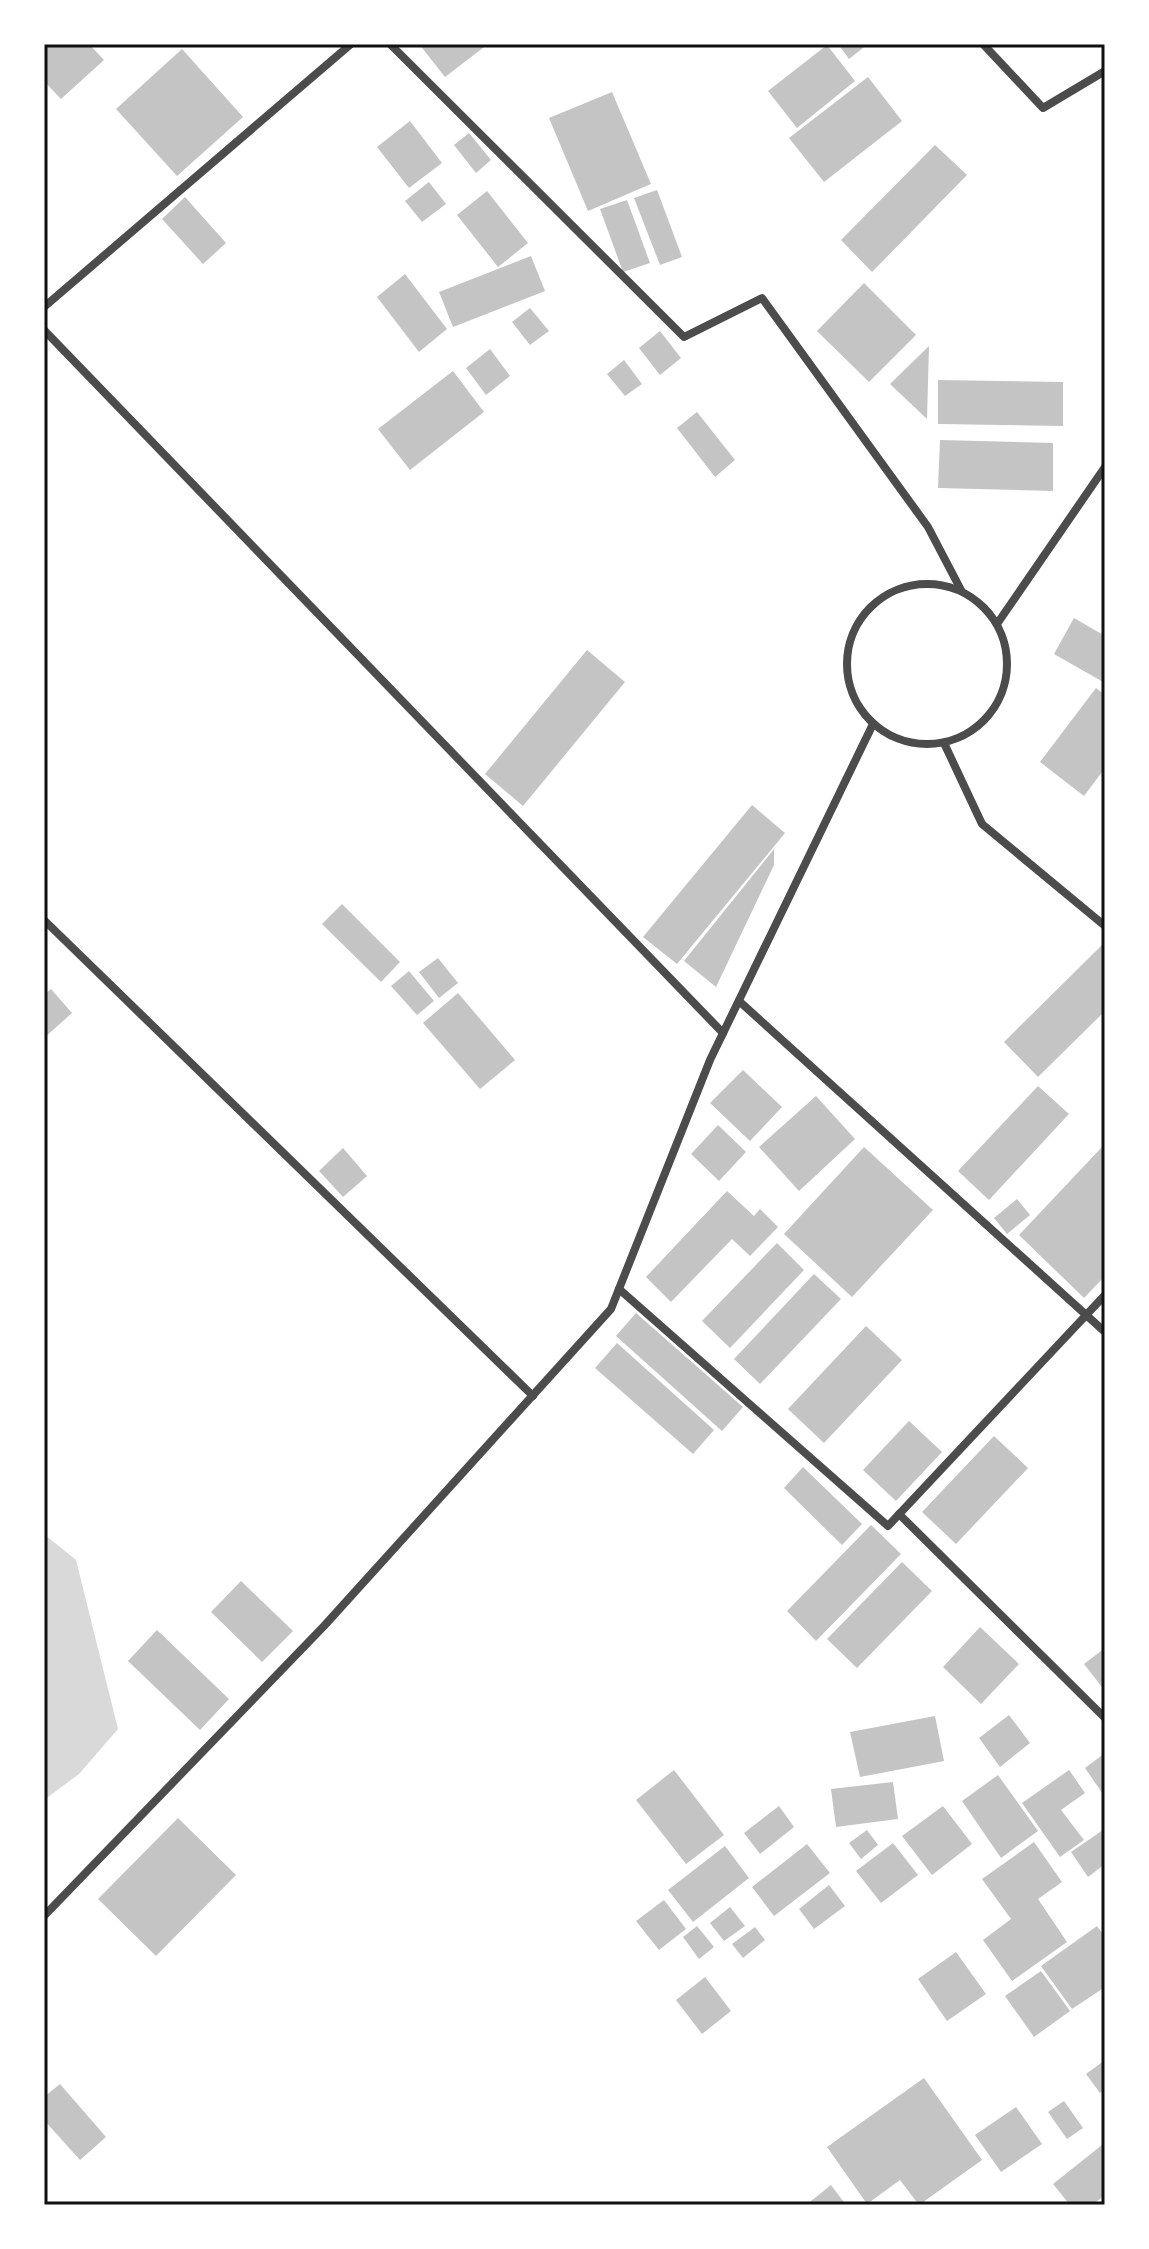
<svg xmlns="http://www.w3.org/2000/svg" width="1149" height="2249" font-family="'Public Sans',sans-serif">
  <style>
    .water { fill: #d9d9d9 }
    .building { fill: #c4c4c4 }
    .lines { fill: none; stroke-linecap: round; stroke-linejoin: round }
    .minor { stroke: #4c4c4c; stroke-width: 8 }
    .neatline { fill: none; stroke: #111; stroke-width: 3 }
  </style>
  <rect width="100%" height="100%" fill="#fff"/>
  <path class="water" d="M 44,1534 L 76,1560 L 118,1729 L 79,1774 L 44,1800 Z"/>
  <g class="building">
    <path d="M 44,44 L 89,44 L 104,60 L 61,99 L 44,81 Z"/>
    <path d="M 419,44 L 488,44 L 445,77 Z"/>
    <path d="M 838,44 L 868,44 L 849,59 Z"/>
    <path d="M 827,45 L 855,81 L 797,128 L 768,91 Z"/>
    <path d="M 182,49 L 243,117 L 177,176 L 116,109 Z"/>
    <path d="M 868,77 L 902,121 L 824,182 L 789,138 Z"/>
    <path d="M 612,92 L 651,184 L 588,211 L 549,118 Z"/>
    <path d="M 410,121 L 442,163 L 409,188 L 377,147 Z"/>
    <path d="M 469,133 L 491,160 L 476,173 L 454,145 Z"/>
    <path d="M 935,145 L 967,175 L 872,272 L 841,240 Z"/>
    <path d="M 429,182 L 446,204 L 422,222 L 405,201 Z"/>
    <path d="M 657,190 L 682,257 L 660,265 L 634,198 Z"/>
    <path d="M 487,191 L 528,243 L 498,267 L 457,215 Z"/>
    <path d="M 185,197 L 226,243 L 203,264 L 162,219 Z"/>
    <path d="M 627,200 L 650,263 L 623,272 L 600,209 Z"/>
    <path d="M 531,256 L 545,291 L 453,327 L 439,292 Z"/>
    <path d="M 405,274 L 447,329 L 419,352 L 377,297 Z"/>
    <path d="M 864,283 L 916,335 L 869,382 L 817,331 Z"/>
    <path d="M 530,308 L 549,331 L 530,345 L 512,322 Z"/>
    <path d="M 660,331 L 681,358 L 660,375 L 639,348 Z"/>
    <path d="M 929,346 L 927,419 L 890,384 Z"/>
    <path d="M 490,349 L 510,376 L 486,395 L 466,368 Z"/>
    <path d="M 624,360 L 642,384 L 625,396 L 607,374 Z"/>
    <path d="M 453,371 L 484,412 L 410,470 L 378,429 Z"/>
    <path d="M 938,380 L 1063,382 L 1063,426 L 938,424 Z"/>
    <path d="M 697,412 L 735,460 L 715,477 L 677,428 Z"/>
    <path d="M 940,440 L 1053,443 L 1053,491 L 938,488 Z"/>
    <path d="M 1074,618 L 1105,636 L 1105,683 L 1054,654 Z"/>
    <path d="M 587,650 L 625,682 L 523,806 L 485,774 Z"/>
    <path d="M 1096,688 L 1105,695 L 1105,768 L 1084,796 L 1040,762 Z"/>
    <path d="M 752,805 L 785,833 L 677,964 L 643,937 Z"/>
    <path d="M 774,849 L 774,865 L 716,987 L 684,961 Z"/>
    <path d="M 342,904 L 400,962 L 381,982 L 322,924 Z"/>
    <path d="M 1105,942 L 1105,1011 L 1038,1077 L 1004,1042 Z"/>
    <path d="M 438,958 L 458,983 L 439,998 L 419,972 Z"/>
    <path d="M 409,971 L 434,1001 L 417,1015 L 391,986 Z"/>
    <path d="M 51,989 L 72,1013 L 44,1038 L 44,995 Z"/>
    <path d="M 458,993 L 515,1060 L 480,1089 L 423,1023 Z"/>
    <path d="M 743,1070 L 782,1107 L 750,1141 L 710,1103 Z"/>
    <path d="M 1038,1086 L 1069,1114 L 989,1200 L 958,1171 Z"/>
    <path d="M 816,1096 L 855,1139 L 799,1191 L 759,1147 Z"/>
    <path d="M 718,1125 L 746,1152 L 719,1181 L 691,1154 Z"/>
    <path d="M 864,1147 L 933,1210 L 852,1297 L 784,1234 Z"/>
    <path d="M 1102,1147 L 1105,1276 L 1084,1298 L 1019,1235 Z"/>
    <path d="M 343,1148 L 367,1176 L 343,1197 L 319,1171 Z"/>
    <path d="M 727,1191 L 754,1216 L 760,1209 L 778,1227 L 750,1256 L 732,1239 L 671,1302 L 646,1277 Z"/>
    <path d="M 1017,1199 L 1030,1215 L 1007,1234 L 994,1218 Z"/>
    <path d="M 777,1243 L 804,1270 L 730,1348 L 702,1321 Z"/>
    <path d="M 814,1274 L 841,1299 L 760,1384 L 734,1359 Z"/>
    <path d="M 636,1313 L 743,1407 L 722,1431 L 616,1336 Z"/>
    <path d="M 866,1326 L 902,1360 L 824,1443 L 788,1409 Z"/>
    <path d="M 617,1343 L 714,1430 L 693,1454 L 595,1368 Z"/>
    <path d="M 909,1421 L 942,1452 L 896,1501 L 863,1470 Z"/>
    <path d="M 994,1436 L 1028,1468 L 956,1544 L 922,1512 Z"/>
    <path d="M 803,1467 L 862,1524 L 842,1545 L 784,1488 Z"/>
    <path d="M 871,1525 L 901,1554 L 816,1641 L 787,1611 Z"/>
    <path d="M 902,1562 L 932,1591 L 857,1668 L 827,1639 Z"/>
    <path d="M 241,1581 L 293,1631 L 262,1662 L 211,1612 Z"/>
    <path d="M 980,1627 L 1019,1664 L 981,1704 L 943,1667 Z"/>
    <path d="M 157,1630 L 229,1699 L 200,1730 L 128,1661 Z"/>
    <path d="M 1105,1648 L 1105,1691 L 1084,1664 Z"/>
    <path d="M 1009,1715 L 1030,1743 L 1000,1767 L 979,1738 Z"/>
    <path d="M 935,1716 L 944,1761 L 860,1777 L 850,1732 Z"/>
    <path d="M 1105,1753 L 1105,1797 L 1085,1768 Z"/>
    <path d="M 674,1770 L 724,1835 L 686,1864 L 636,1800 Z"/>
    <path d="M 1069,1770 L 1085,1793 L 1061,1810 L 1084,1840 L 1060,1857 L 1022,1803 Z"/>
    <path d="M 998,1775 L 1038,1831 L 1001,1858 L 962,1801 Z"/>
    <path d="M 893,1782 L 898,1819 L 836,1827 L 831,1789 Z"/>
    <path d="M 779,1806 L 794,1827 L 760,1854 L 744,1833 Z"/>
    <path d="M 943,1806 L 972,1844 L 932,1875 L 902,1836 Z"/>
    <path d="M 178,1818 L 236,1875 L 156,1956 L 98,1899 Z"/>
    <path d="M 867,1830 L 878,1845 L 861,1859 L 849,1843 Z"/>
    <path d="M 1103,1830 L 1105,1864 L 1088,1877 L 1071,1852 Z"/>
    <path d="M 1034,1842 L 1062,1882 L 1038,1899 L 1067,1942 L 1012,1981 L 983,1940 L 1011,1919 L 982,1879 Z"/>
    <path d="M 893,1843 L 918,1875 L 881,1903 L 856,1871 Z"/>
    <path d="M 807,1844 L 830,1873 L 774,1916 L 752,1887 Z"/>
    <path d="M 725,1846 L 749,1878 L 693,1922 L 668,1890 Z"/>
    <path d="M 829,1885 L 845,1906 L 814,1929 L 799,1909 Z"/>
    <path d="M 664,1900 L 686,1929 L 659,1950 L 636,1921 Z"/>
    <path d="M 730,1907 L 745,1926 L 724,1941 L 710,1923 Z"/>
    <path d="M 697,1926 L 714,1947 L 699,1959 L 683,1937 Z"/>
    <path d="M 1097,1926 L 1105,1937 L 1105,1987 L 1072,2009 L 1041,1966 Z"/>
    <path d="M 755,1927 L 765,1940 L 743,1958 L 732,1944 Z"/>
    <path d="M 956,1952 L 986,1994 L 947,2021 L 918,1979 Z"/>
    <path d="M 1041,1971 L 1070,2011 L 1034,2037 L 1005,1996 Z"/>
    <path d="M 705,1977 L 731,2011 L 702,2034 L 676,2000 Z"/>
    <path d="M 1105,2060 L 1105,2090 L 1100,2093 L 1086,2074 Z"/>
    <path d="M 924,2078 L 982,2160 L 919,2205 L 900,2180 L 867,2204 L 827,2147 Z"/>
    <path d="M 60,2084 L 106,2137 L 80,2160 L 44,2120 L 44,2097 Z"/>
    <path d="M 1064,2101 L 1083,2128 L 1067,2139 L 1048,2112 Z"/>
    <path d="M 1016,2107 L 1042,2144 L 1001,2172 L 975,2135 Z"/>
    <path d="M 1102,2145 L 1105,2149 L 1105,2195 L 1092,2205 L 1070,2205 L 1053,2184 Z"/>
    <path d="M 831,2185 L 846,2205 L 806,2205 Z"/>
  </g>
  <g class="lines">
    <g class="minor">
      <path d="M 390,44 L 684,337 L 762,298 L 928,527 L 961,590"/>
      <path d="M 983,44 L 1043,108 L 1105,71"/>
      <path d="M 44,307 L 351,44"/>
      <path d="M 44,330 L 723,1033"/>
      <circle cx="927" cy="664" r="80"/>
      <path d="M 997,624 L 1105,467"/>
      <path d="M 944,743 L 982,824 L 1105,926"/>
      <path d="M 44,920 L 533,1396"/>
      <path d="M 739,1001 L 1105,1332"/>
      <path d="M 619,1289 L 888,1526 L 1105,1295"/>
      <path d="M 899,1514 L 1105,1718"/>
      <path d="M 44,1916 L 324,1626 L 611,1309 L 710,1060 L 873,724"/>
    </g>
  </g>
  <rect width="1149" height="2249" fill="none" stroke="#ffffff" stroke-width="92"/>
  <rect x="46" y="46" width="1057" height="2157" class="neatline"/>
</svg>
